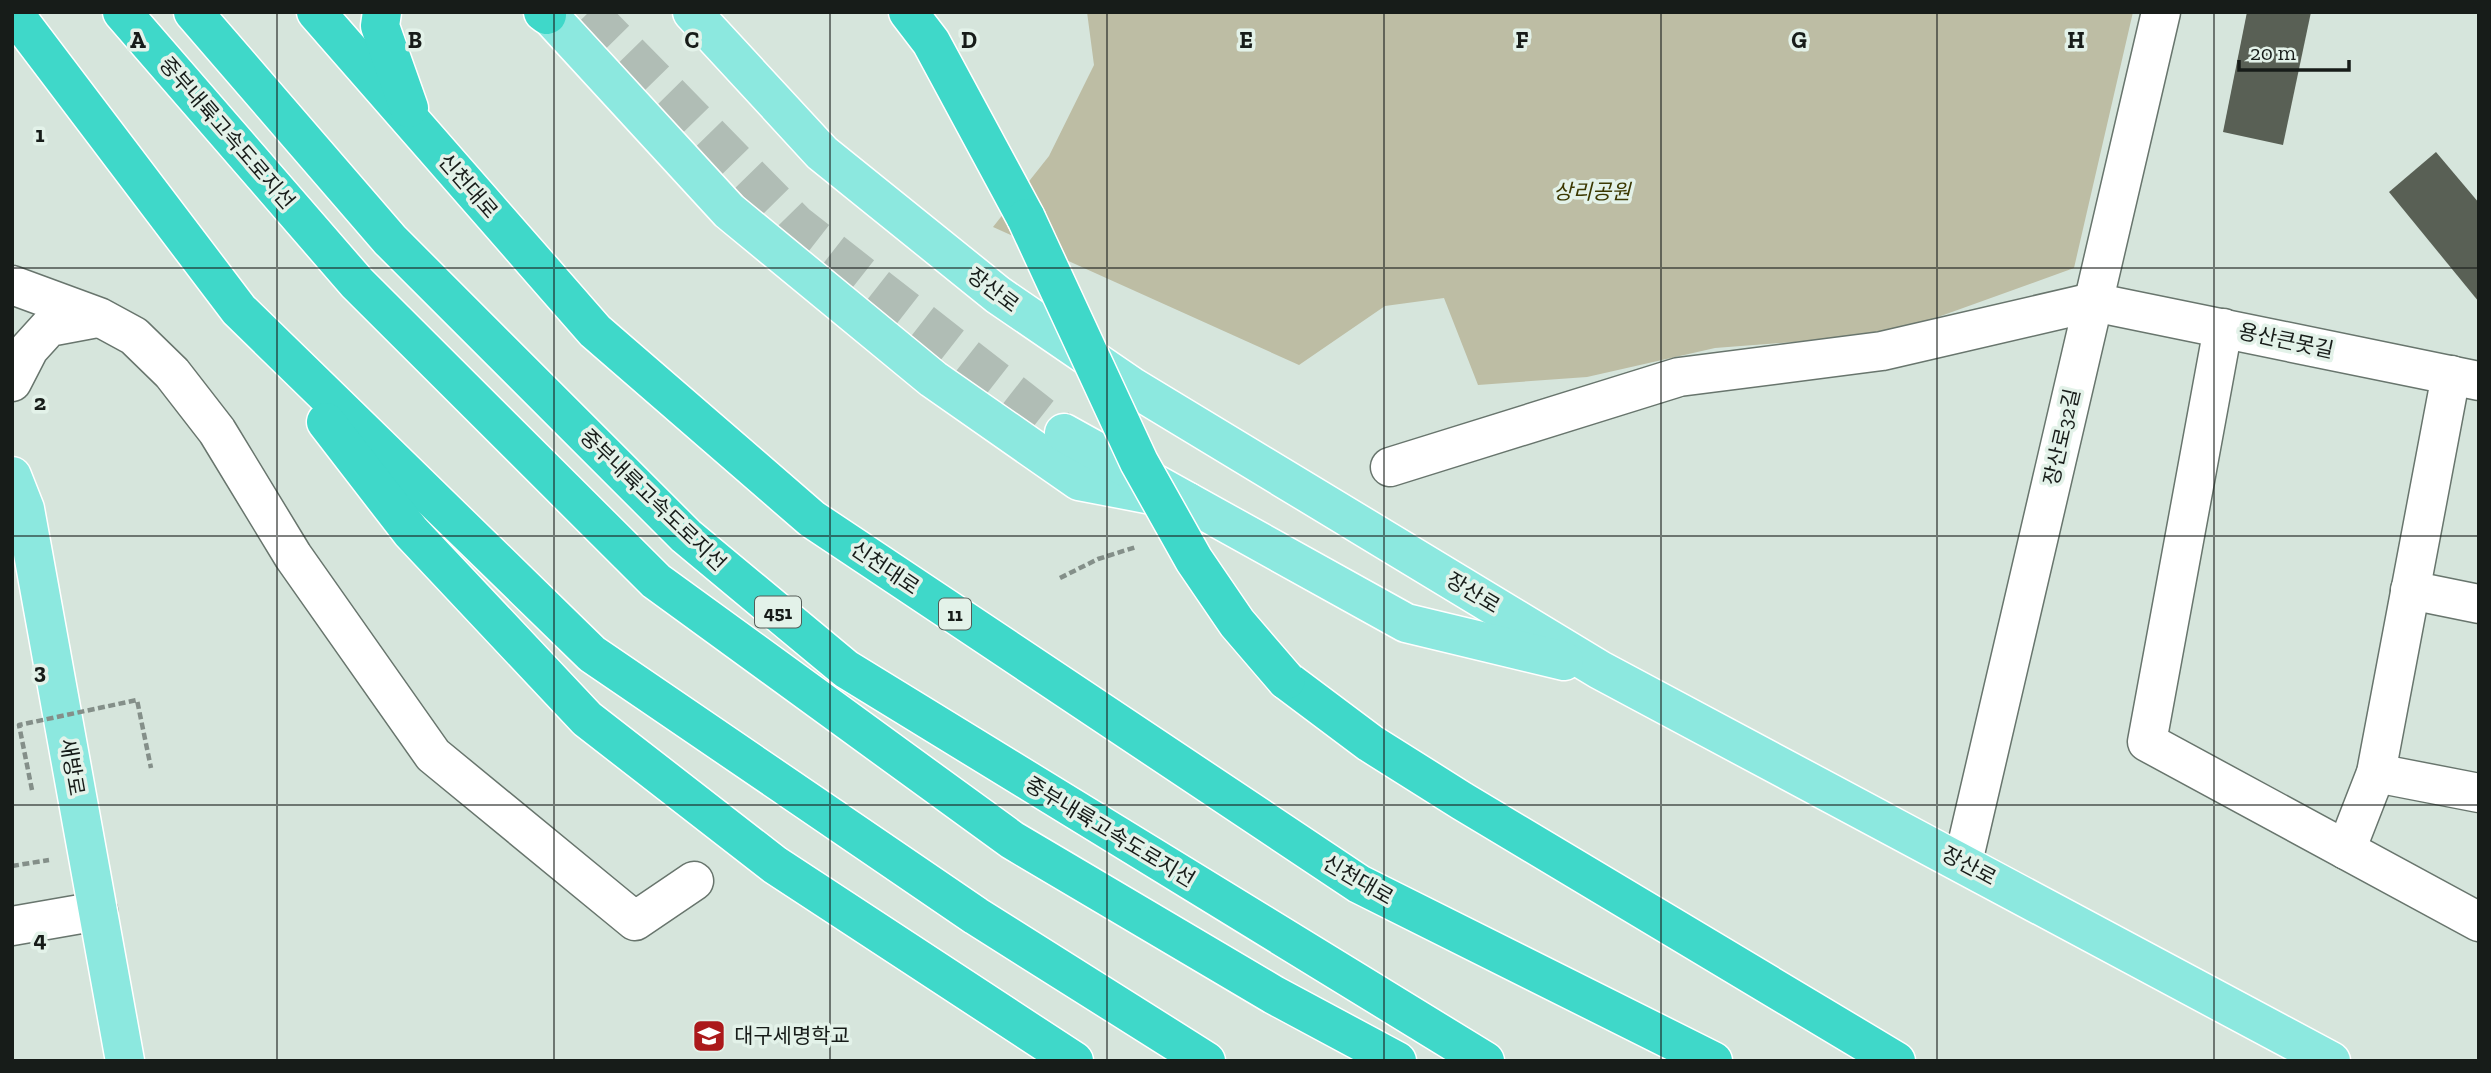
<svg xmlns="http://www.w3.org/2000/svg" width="2491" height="1073" font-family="'Zilla Slab','Noto Sans KR',serif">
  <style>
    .green { fill: #bdbda4 }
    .building { fill: #596055 }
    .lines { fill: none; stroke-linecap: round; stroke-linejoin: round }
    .major-tunnel { stroke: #b0bdb5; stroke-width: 38; stroke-dasharray: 38 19; stroke-linecap: butt }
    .minor-casing { stroke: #68756d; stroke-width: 41 }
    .major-casing { stroke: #fff; stroke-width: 41 }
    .highway-casing { stroke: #fff; stroke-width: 41 }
    .path { stroke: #848f89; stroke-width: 4.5; stroke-dasharray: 7 3.5; stroke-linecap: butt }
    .minor { stroke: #fff; stroke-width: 38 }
    .major { stroke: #8ce8df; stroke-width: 38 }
    .highway { stroke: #3fd8c9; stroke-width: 38 }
    .highway-bridge-casing { stroke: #fff; stroke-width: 41; stroke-linecap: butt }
    .path-bridge { stroke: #848f89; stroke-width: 4.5; stroke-dasharray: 7 3.5; stroke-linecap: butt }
    .highway-bridge { stroke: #3fd8c9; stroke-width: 38 }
    .grid { fill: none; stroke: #171c19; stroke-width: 2; stroke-opacity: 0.55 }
    .labels { text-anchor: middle; stroke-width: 7; stroke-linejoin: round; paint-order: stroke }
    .shield { fill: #e3f2e9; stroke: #545c57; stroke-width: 2 }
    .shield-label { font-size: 19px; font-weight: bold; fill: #171c19 }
    .street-label { font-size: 21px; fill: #171c19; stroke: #e3f2e9 }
    .park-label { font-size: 21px; font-style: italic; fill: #3b3801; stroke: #e3f2e9 }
    .poi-label { font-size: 21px; fill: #171c19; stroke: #e3f2e9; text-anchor: start }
    .grid-label { font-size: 23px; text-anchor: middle; font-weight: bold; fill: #171c19; stroke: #e3f2e9; stroke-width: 7; stroke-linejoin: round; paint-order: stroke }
  </style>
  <rect width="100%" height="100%" fill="#d6e5dc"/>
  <path class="green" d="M 1087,12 L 2133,12 L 2074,268 L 1888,335 L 1715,348 L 1587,377 L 1478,385 L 1444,298 L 1385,306 L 1299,365 L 993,227 L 1049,156 L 1094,65 Z"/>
  <g class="building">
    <path d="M 2247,12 L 2311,12 L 2283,145 L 2223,132 Z"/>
    <path d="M 2436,152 L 2479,203 L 2479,302 L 2389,192 Z"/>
  </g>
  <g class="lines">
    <path class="major-tunnel" d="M 589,12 L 797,224 L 1064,433"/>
    <defs>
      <g id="minor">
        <path d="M 12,285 L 99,317 L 134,336 L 172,373 L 217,431 L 293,556 L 433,755 L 635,921 L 694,881"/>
        <path d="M 2223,328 L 2147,742 L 2479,922"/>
        <path d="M 12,382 L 29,349 L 49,327 L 97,318"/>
        <path d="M 1390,467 L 1679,377 L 1882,351 L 2093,302 L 2479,381"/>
        <path d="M 2410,590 L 2479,604"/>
        <path d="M 2376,773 L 2479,793"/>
        <path d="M 2346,850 L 2376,773 L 2451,375"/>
        <path d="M 1963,862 L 2161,12"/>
        <path d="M 12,926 L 98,911"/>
      </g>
      <g id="major">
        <path d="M 546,12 L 729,211 L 933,379 L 1079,481 L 1188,502"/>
        <path d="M 692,12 L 822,153 L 998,295 L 1131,386 L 1600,670 L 2331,1061"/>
        <path d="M 1064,433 L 1406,623 L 1564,661"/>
        <path d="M 12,476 L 25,509 L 125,1061"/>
      </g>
      <g id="highway">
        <path d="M 13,12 L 239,310 L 592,654 L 976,916 L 1206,1061"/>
        <path d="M 122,12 L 357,283 L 656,581 L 1012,840 L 1274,995 L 1397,1061"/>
        <path d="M 193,12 L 390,240 L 686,536 L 846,669 L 1485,1061"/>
        <path d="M 316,12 L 595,331 L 812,519 L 1359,884 L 1713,1061"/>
        <path d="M 382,12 L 380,26 L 409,108"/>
        <path d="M 543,12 L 547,15"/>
        <path d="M 908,12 L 931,42 L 1026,218"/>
        <path d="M 326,422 L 411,532 L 587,719 L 775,865 L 1074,1061"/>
        <path d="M 1286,680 L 1370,743 L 1462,801 L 1896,1061"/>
      </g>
    </defs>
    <use href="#minor" class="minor-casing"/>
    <use href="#major" class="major-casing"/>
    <use href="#highway" class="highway-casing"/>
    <g class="path">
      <path d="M 1060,578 L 1098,559 L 1136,547"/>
      <path d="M 12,866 L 49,860"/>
    </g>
    <use href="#minor" class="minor"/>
    <use href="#major" class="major"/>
    <use href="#highway" class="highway"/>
    <defs>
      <path id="highway-bridge" d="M 1026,218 L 1139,462 L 1194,560 L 1237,623 L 1286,680"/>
    </defs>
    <use href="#highway-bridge" class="highway-bridge-casing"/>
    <path class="path-bridge" d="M 32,790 L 19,725 L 137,700 L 151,768"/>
    <use href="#highway-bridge" class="highway-bridge"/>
  </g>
  <path class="grid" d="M 277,12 L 277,1061M 554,12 L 554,1061M 830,12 L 830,1061M 1107,12 L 1107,1061M 1384,12 L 1384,1061M 1661,12 L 1661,1061M 1937,12 L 1937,1061M 2214,12 L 2214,1061M 12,268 L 2479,268M 12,536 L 2479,536M 12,805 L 2479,805"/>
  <defs>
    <symbol id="school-square" viewBox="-11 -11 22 22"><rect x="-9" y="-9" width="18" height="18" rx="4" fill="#ab191b" stroke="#e3f2e9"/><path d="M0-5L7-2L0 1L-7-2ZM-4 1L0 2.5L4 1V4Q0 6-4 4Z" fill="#fff"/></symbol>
  </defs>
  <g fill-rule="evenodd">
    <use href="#school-square" x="690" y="1017" width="38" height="38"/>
  </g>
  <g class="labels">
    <g class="shield">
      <rect x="755" y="596.5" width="46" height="31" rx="5"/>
      <rect x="939" y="598.5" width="32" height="31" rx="5"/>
    </g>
    <g class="shield-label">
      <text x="778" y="619">451</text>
      <text x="955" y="621">11</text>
    </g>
    <g class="street-label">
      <text transform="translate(227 133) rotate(49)" y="7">중부내륙고속도로지선</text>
      <text transform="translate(468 186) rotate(49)" y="7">신천대로</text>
      <text transform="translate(993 290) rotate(37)" y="7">장산로</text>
      <text transform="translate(2286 341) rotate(12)" y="7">용산큰못길</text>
      <text transform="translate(2062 437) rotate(-77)" y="7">장산로32길</text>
      <text transform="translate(653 500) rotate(44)" y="7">중부내륙고속도로지선</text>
      <text transform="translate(885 568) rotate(34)" y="7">신천대로</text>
      <text transform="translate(1473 593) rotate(31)" y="7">장산로</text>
      <text transform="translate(72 767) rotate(80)" y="7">새방로</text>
      <text transform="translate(1110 832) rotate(31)" y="7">중부내륙고속도로지선</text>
      <text transform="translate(1969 866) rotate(28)" y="7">장산로</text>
      <text transform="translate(1358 880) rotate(30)" y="7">신천대로</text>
    </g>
    <g class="park-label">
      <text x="1592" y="199">상리공원</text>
    </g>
    <g class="poi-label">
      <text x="734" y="1043">대구세명학교</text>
    </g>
  </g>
  <g class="grid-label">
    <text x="138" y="48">A</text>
    <text x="415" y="48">B</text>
    <text x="692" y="48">C</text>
    <text x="969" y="48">D</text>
    <text x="1246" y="48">E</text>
    <text x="1522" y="48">F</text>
    <text x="1799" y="48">G</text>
    <text x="2076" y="48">H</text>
    <text x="40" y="142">1</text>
    <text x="40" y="410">2</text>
    <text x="40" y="679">3</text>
    <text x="40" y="947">4</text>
  </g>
  <rect width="2491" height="1073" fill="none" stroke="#171c19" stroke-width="28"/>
  <path d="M2239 60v10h110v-10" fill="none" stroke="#171c19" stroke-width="3.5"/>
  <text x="2250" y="60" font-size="21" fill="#171c19" stroke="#e3f2e9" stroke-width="5" paint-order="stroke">20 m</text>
</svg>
